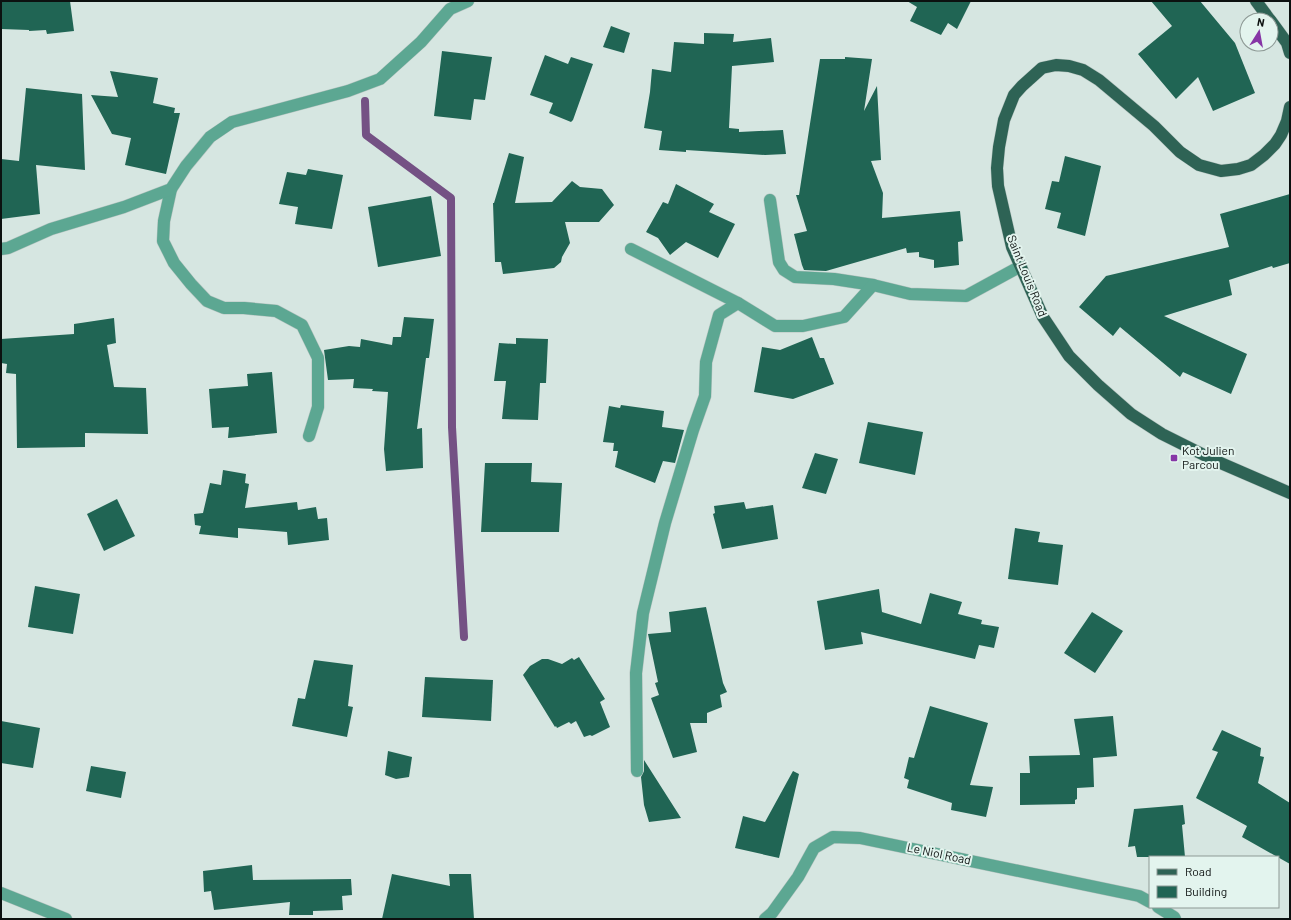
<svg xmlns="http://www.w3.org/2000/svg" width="1291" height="920" font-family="Barlow,sans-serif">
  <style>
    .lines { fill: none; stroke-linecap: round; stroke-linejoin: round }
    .stream { stroke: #745184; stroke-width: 8 }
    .building { fill: #206554 }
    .minor-casing { stroke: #b6c4c0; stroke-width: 13 }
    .major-casing { stroke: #b6c4c0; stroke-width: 13 }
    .minor { stroke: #5ca792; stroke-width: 12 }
    .major { stroke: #2e6355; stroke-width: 12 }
    .poi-dot { fill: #8636a6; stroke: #e3f4ee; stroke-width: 1.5 }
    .labels { text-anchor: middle; stroke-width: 4; stroke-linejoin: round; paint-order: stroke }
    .street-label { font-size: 12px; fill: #0c1110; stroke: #e3f4ee }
    .poi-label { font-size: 12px; fill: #0c1110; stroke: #e3f4ee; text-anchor: start }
  </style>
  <rect width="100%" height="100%" fill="#d6e6e1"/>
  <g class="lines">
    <path class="stream" d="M 365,101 L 366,135 L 451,198 L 452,427 L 464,637"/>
  </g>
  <g class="building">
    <path d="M 1,1 L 70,1 L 74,31 L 47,34 L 46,30 L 29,31 L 29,30 L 1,29 Z"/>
    <path d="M 907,1 L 971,1 L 957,29 L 948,23 L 941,35 L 910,21 L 917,7 Z"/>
    <path d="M 1151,1 L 1200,1 L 1235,43 L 1255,93 L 1213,111 L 1198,77 L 1176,99 L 1138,54 L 1172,26 Z"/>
    <path d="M 611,26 L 630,33 L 624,53 L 603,47 Z"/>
    <path d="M 704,33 L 734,34 L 733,42 L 771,38 L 774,62 L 732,66 L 729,128 L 739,129 L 739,132 L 783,130 L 786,154 L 765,155 L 686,150 L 686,152 L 659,150 L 662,131 L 644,128 L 650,92 L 652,69 L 671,72 L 674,42 L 704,44 Z"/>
    <path d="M 442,51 L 492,57 L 485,100 L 474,99 L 471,120 L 434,116 Z"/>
    <path d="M 545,55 L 568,64 L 571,57 L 593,64 L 573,120 L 571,122 L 549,113 L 553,103 L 530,95 Z"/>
    <path d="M 845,57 L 872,59 L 864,111 L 877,86 L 881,160 L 871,161 L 883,193 L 882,218 L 960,211 L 963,241 L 958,242 L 959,265 L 934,268 L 934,260 L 919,257 L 919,252 L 907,253 L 906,248 L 826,271 L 804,270 L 802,265 L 794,234 L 807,231 L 796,195 L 799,195 L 820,59 L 845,59 Z"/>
    <path d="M 110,71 L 158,78 L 153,103 L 175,108 L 174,113 L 180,113 L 166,174 L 125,165 L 131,138 L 112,134 L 91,95 L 118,97 Z"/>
    <path d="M 26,88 L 82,94 L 85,170 L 36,165 L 40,214 L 1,219 L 1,159 L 19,161 Z"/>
    <path d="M 509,153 L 524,157 L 515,203 L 552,202 L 572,181 L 580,187 L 602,189 L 614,205 L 599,222 L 565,222 L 570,243 L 562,257 L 561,262 L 554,268 L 503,274 L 501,262 L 495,262 L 493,203 L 494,203 Z"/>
    <path d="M 1065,156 L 1101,166 L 1085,236 L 1057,228 L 1061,213 L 1045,209 L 1052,181 L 1059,182 Z"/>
    <path d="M 308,169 L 343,175 L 332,229 L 295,224 L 298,207 L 279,204 L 287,172 L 306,175 Z"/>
    <path d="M 676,184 L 714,204 L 709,212 L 735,224 L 718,258 L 686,242 L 670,255 L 658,238 L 646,232 L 663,202 L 668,204 Z"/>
    <path d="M 1290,194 L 1290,263 L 1273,268 L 1272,266 L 1229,280 L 1232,295 L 1164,316 L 1247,354 L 1231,394 L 1183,372 L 1180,377 L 1120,327 L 1113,336 L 1079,307 L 1106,276 L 1229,247 L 1220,214 Z"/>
    <path d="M 431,196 L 441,256 L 378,267 L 368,207 Z"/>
    <path d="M 404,317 L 434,319 L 429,358 L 426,358 L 417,429 L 422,428 L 423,468 L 386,471 L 384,449 L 388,392 L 372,391 L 373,389 L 353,388 L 354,379 L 328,380 L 324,350 L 349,346 L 360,347 L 361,339 L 392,345 L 393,337 L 401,337 Z"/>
    <path d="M 114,318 L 116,343 L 107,345 L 114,387 L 146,388 L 148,434 L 85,433 L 85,447 L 17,448 L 16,374 L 6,373 L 7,364 L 1,363 L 1,339 L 74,334 L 74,324 Z"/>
    <path d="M 812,337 L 820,358 L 824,358 L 834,384 L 793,399 L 754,392 L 762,347 L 780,350 Z"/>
    <path d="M 516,338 L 548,339 L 546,383 L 540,383 L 538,420 L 502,419 L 506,381 L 494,381 L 499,343 L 516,344 Z"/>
    <path d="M 272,372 L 277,433 L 228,438 L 229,427 L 212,428 L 209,389 L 248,386 L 247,374 Z"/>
    <path d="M 621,405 L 664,411 L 662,427 L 684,430 L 675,463 L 663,461 L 655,483 L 615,467 L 618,451 L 613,451 L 614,443 L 603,442 L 609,406 L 620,408 Z"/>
    <path d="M 868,422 L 923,432 L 915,475 L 859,463 Z"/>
    <path d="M 815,453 L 838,459 L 826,494 L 802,488 Z"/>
    <path d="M 485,463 L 532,463 L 531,482 L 562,483 L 559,532 L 481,532 Z"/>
    <path d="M 223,470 L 246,474 L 245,483 L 249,484 L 245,508 L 297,502 L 298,510 L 316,507 L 318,519 L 327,518 L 329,540 L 288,545 L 287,532 L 238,528 L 238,538 L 199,534 L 201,526 L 195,525 L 194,514 L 203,513 L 210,483 L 221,485 Z"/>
    <path d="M 117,499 L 135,536 L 104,551 L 87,514 Z"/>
    <path d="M 744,502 L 746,509 L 773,505 L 778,539 L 722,549 L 713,514 L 715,513 L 714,506 Z"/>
    <path d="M 1015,528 L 1040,532 L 1038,542 L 1063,545 L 1058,585 L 1008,579 Z"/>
    <path d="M 35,586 L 80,594 L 73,634 L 28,627 Z"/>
    <path d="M 879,589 L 882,612 L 921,624 L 930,593 L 962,602 L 958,614 L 982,620 L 981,624 L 999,627 L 994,648 L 979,645 L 975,659 L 861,632 L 863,644 L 825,650 L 817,601 Z"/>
    <path d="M 706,607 L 723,683 L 727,692 L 720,695 L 722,707 L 707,713 L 707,723 L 690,723 L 697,752 L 673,758 L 651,698 L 659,695 L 655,683 L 658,682 L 648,634 L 671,632 L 669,612 Z"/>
    <path d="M 1092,612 L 1123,631 L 1095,673 L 1064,653 Z"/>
    <path d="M 579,657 L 605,699 L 600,702 L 610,727 L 592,736 L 590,735 L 584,737 L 576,721 L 571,724 L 569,722 L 557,728 L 556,726 L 555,727 L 523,675 L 530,666 L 542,659 L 548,659 L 562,664 L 572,658 L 574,660 Z"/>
    <path d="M 314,660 L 353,665 L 348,706 L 353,707 L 347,737 L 292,726 L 298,698 L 305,699 Z"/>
    <path d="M 425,677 L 493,680 L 491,721 L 422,717 Z"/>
    <path d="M 930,706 L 988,723 L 970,785 L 993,787 L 986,817 L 951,810 L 952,803 L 907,788 L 909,780 L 904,778 L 909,757 L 914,758 Z"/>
    <path d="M 1113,716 L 1117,756 L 1093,758 L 1094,787 L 1077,788 L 1077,799 L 1075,800 L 1075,804 L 1020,805 L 1020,773 L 1030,773 L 1029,756 L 1080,755 L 1074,719 Z"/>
    <path d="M 1,721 L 40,728 L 33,768 L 1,763 Z"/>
    <path d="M 1222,730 L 1261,748 L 1260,756 L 1264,757 L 1258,783 L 1290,803 L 1290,864 L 1242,837 L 1247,826 L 1196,798 L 1218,752 L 1212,750 Z"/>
    <path d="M 388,751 L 412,757 L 409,777 L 396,779 L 385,775 Z"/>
    <path d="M 644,760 L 681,818 L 649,822 L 644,805 L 641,777 L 644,771 Z"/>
    <path d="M 91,766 L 126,772 L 121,798 L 86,791 Z"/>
    <path d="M 793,771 L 799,774 L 779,858 L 735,848 L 743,816 L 765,822 Z"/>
    <path d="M 1183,805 L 1185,824 L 1182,825 L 1185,857 L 1137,857 L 1135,846 L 1128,847 L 1134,809 Z"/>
    <path d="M 252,865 L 253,880 L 351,879 L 352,895 L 342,896 L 343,910 L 313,911 L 313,915 L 289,915 L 290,902 L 214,910 L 211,891 L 204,892 L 203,871 Z"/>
    <path d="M 392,874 L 450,886 L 449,874 L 471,874 L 474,919 L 382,919 Z"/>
  </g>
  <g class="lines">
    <defs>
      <g id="minor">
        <path d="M 171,189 L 164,221 L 163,241 L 174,263 L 191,284 L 207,301 L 224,308 L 244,308 L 276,311 L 302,325 L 318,358 L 318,407 L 309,436"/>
        <path d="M 770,200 L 779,262 L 784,270 L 795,277 L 834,279 L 873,285"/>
        <path d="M 1,249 L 8,248 L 51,229 L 124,207 L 171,189 L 186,166 L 210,137 L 232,122 L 348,91 L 380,79 L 421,42 L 450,9 L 468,1"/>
        <path d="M 631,249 L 738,303 L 775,326 L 803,326 L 844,317 L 873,285 L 910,294 L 966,296 L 1021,266"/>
        <path d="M 637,771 L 636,673 L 643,613 L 665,523 L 693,430 L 705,396 L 706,362 L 719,315 L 738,303"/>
        <path d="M 1,893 L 66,919"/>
        <path d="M 1158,907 L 1174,917 L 1175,919"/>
        <path d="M 765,919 L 772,913 L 798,877 L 814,848 L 833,837 L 860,838 L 1139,896 L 1150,902"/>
      </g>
      <g id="major">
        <path d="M 1256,1 L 1270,20"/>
        <path d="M 1271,21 L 1287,43 L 1290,53"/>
        <path d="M 1290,107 L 1287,121 L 1281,135 L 1275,144 L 1264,155 L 1251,165 L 1238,169 L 1221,171 L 1199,165 L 1180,152 L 1154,126 L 1099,80 L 1083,70 L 1069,66 L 1056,65 L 1042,68 L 1022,86 L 1014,95 L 1004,120 L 999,147 L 997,168 L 998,186 L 1012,247 L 1043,317 L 1069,356 L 1098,385 L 1131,414 L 1162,434 L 1216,461 L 1290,493"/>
      </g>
    </defs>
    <use href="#minor" class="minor-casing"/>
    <use href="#major" class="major-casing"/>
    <use href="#minor" class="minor"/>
    <use href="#major" class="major"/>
  </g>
  <rect class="poi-dot" x="1170" y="454" width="8" height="8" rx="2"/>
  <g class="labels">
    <g class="street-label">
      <text transform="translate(1027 276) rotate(68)" y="4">Saint Louis Road</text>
      <text transform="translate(939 854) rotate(12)" y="4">Le Niol Road</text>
    </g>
    <g class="poi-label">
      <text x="1182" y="455">Kot Julien<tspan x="1182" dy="14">Parcou</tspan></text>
    </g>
  </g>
  <rect width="1291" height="920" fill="none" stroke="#0c1110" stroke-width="4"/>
  <rect x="1149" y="856" width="130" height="52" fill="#e3f4ee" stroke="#8d9995"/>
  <rect x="1157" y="869" width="20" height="6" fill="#2e6355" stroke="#8d9995"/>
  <text x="1185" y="876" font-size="12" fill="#0c1110">Road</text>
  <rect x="1157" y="886" width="20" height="12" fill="#206554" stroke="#8d9995"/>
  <text x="1185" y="896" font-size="12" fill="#0c1110">Building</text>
  <g transform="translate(1259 32) rotate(11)"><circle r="19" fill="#e3f4ee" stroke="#8d9995"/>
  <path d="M0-3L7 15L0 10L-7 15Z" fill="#8636a6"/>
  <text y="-6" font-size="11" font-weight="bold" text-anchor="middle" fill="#0c1110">N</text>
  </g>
</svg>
